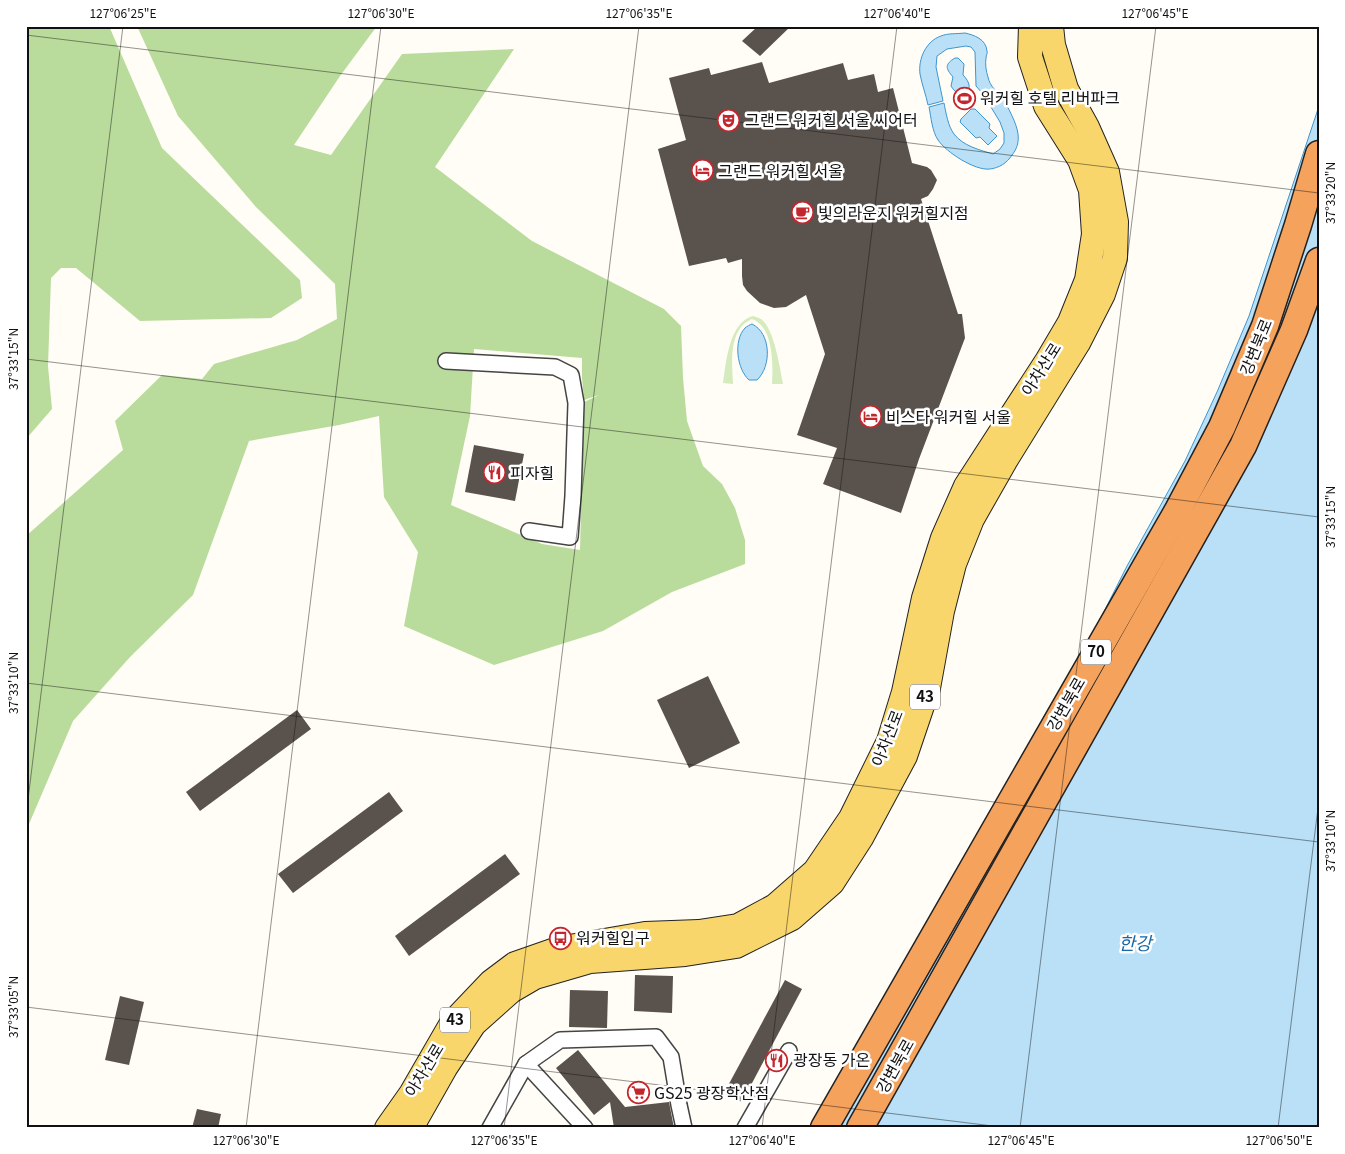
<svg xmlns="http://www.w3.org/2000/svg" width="1345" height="1154" font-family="Georgia,'Noto Sans KR',serif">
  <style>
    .green { fill: #d5ebbd }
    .forest { fill: #b9dc9c; fill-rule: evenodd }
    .water { fill: #b9e0f7; stroke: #3f96cf }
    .building { fill: #5a524d }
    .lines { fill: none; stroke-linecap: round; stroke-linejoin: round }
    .street-casing { stroke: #444; stroke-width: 18 }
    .primary-casing { stroke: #222; stroke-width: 26 }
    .highway-casing { stroke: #222; stroke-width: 29 }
    .street { stroke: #fff; stroke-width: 15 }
    .primary { stroke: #f9d66b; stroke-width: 24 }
    .highway { stroke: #f5a25d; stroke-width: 26 }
    .ticks { fill: none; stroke: #111; stroke-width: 1; stroke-opacity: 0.45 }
    .labels { text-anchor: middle; stroke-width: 5; stroke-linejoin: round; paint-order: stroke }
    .shield { fill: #fff; stroke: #585858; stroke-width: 1 }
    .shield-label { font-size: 15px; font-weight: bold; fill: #111 }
    .poi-label { font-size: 16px; fill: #111; stroke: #fff; text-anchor: start }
    .street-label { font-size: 16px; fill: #111; stroke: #fff }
    .water-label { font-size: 18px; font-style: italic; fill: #1768a6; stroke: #fff }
    .neatline { fill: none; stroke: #111; stroke-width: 2 }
    .ticks-label { font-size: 12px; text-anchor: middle; fill: #111 }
  </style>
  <rect width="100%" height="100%" fill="#fffdf5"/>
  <path class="green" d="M 753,316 C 756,317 759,318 761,319 C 774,328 780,368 783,384 L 772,384 C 773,366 774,327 752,319 C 728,329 732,363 733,384 L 723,383 C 726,363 729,322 753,316 Z"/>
  <g class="forest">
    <path d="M 26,26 L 109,26 L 162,148 L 300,280 L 302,298 L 271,318 L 140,321 L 76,268 L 61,268 L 51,278 L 48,366 L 52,409 L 26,439 Z"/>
    <path d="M 137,26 L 377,26 L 340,76 L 294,145 L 331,155 L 402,54 L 514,49 L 435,167 L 532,241 L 664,309 L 681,326 L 683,378 L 687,421 L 703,466 L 722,484 L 735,508 L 745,540 L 745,564 L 672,592 L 603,631 L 494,665 L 404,626 L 418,552 L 384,497 L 379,416 L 339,425 L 249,441 L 193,595 L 130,657 L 73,721 L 26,831 L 26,536 L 123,450 L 115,421 L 162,375 L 202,379 L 214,364 L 297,340 L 337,319 L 335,284 L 256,207 L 178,116 ZM 474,349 L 582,358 L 582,378 L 584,400 L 599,395 L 580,404 L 582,473 L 580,550 L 542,544 L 451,505 L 470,416 Z"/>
  </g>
  <g class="water">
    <path d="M 965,33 C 974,35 986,39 987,51 C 988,53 986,55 986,58 C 985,64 986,71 988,77 C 990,87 997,91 1003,99 C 1008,107 1017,124 1018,134 C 1019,142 1017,149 1012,155 C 1007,163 999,168 990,169 C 975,171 946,152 938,140 C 932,131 931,117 929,107 L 944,103 C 946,113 948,126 954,134 C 963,146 980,150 993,154 L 1000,149 L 1004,143 L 1004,133 L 1000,122 L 983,94 L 976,86 L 975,52 L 971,47 L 966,46 L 947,49 L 937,56 L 936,67 L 943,101 L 928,105 C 926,95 922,85 920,74 C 918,59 926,41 941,36 C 948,33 957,34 965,33 Z"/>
    <path d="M 955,58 L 958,58 L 964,64 L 963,75 C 979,91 960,102 951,86 L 953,77 C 945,68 945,64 955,58 Z"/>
    <path d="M 1319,106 L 1319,1128 L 822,1128 L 1075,669 L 1127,566 L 1185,461 L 1217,392 L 1249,316 Z"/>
    <path d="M 971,109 L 975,109 L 990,124 L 989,128 L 997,136 L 988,145 L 980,137 L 976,138 L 960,122 L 961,119 Z"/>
    <path d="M 752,324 C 771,333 772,366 757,380 L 749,380 C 737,369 733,341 745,328 C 746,327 751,324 752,324 Z"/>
  </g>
  <g class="building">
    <path d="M 758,26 L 791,26 L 760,56 L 742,41 Z"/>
    <path d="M 762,62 L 769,83 L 843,63 L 848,80 L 874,74 L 878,92 L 893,88 L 912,163 L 927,167 L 931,170 L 937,180 L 933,189 L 928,196 L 921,199 L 958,314 L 962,314 L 965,338 L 919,459 L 901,513 L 823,484 L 837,448 L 797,435 L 825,354 L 806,295 L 786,307 L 774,308 L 760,303 L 747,291 L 743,285 L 742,276 L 742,259 L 728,263 L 726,258 L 689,266 L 658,149 L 686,140 L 669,78 L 709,68 L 711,75 Z"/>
    <path d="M 474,445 L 524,454 L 515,501 L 465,492 Z"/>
    <path d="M 708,676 L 740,743 L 689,768 L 657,700 Z"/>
    <path d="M 297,710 L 311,729 L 200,811 L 186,792 Z"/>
    <path d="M 389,792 L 403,811 L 293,893 L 278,874 Z"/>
    <path d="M 505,854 L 520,874 L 409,956 L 395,936 Z"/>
    <path d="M 635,975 L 673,976 L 672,1013 L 634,1011 Z"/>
    <path d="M 785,980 L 802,989 L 742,1102 L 724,1093 Z"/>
    <path d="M 570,990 L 608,991 L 607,1028 L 569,1027 Z"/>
    <path d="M 120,996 L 144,1002 L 129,1065 L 105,1060 Z"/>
    <path d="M 578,1050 L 625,1107 L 669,1102 L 674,1128 L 614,1128 L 610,1102 L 594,1115 L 556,1068 Z"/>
    <path d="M 197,1109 L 221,1114 L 218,1128 L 192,1128 Z"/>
  </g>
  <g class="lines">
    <defs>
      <g id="street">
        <path d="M 446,361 L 555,367 L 571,375 L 576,403 L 573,496 L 570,537 L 529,531"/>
        <path d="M 526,1064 L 585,1128"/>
        <path d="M 490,1128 L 526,1064 L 560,1040 L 656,1037 L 671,1057 L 679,1105 L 684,1128"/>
        <path d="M 745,1128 L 789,1051"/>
      </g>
      <g id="primary">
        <path d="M 387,1128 L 411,1094 L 452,1023 L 491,982 L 515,964 L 558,949 L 645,934 L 699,932 L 738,926 L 775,906 L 815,871 L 851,818 L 889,741 L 904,692 L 924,598 L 943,538 L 966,486 L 1047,361 L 1070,322 L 1087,280 L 1094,234 L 1091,190 L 1080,160 L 1046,106 L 1030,57 L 1031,26"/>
        <path d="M 411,1128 L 445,1068 L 474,1024 L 511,991 L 535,977 L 590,961 L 685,954 L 736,946 L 792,918 L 832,883 L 861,838 L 905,756 L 928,688 L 942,611 L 954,564 L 972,519 L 1005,461 L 1078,343 L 1103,294 L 1115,258 L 1116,222 L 1107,172 L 1087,127 L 1066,89 L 1053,45 L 1051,26"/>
      </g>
      <g id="highway">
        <path d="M 824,1128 L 1177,512 L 1222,427 L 1265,326 L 1298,225 L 1319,154"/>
        <path d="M 860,1128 L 1243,446 L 1294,330 L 1319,261"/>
      </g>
    </defs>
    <use href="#street" class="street-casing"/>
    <use href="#primary" class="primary-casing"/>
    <use href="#highway" class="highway-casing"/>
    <use href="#street" class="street"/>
    <use href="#primary" class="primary"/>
    <use href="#highway" class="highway"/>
  </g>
  <path class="ticks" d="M 26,35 L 1319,193M 26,359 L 1319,517M 26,683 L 1319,842M 26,816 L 123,26M 26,1007 L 1009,1128M 246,1128 L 381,26M 504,1128 L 639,26M 762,1128 L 897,26M 1020,1128 L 1156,26M 1278,1128 L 1319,800"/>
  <defs>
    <symbol id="stadium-ring" viewBox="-11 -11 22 22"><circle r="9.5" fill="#fff" stroke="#c4262e" stroke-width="1.5"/><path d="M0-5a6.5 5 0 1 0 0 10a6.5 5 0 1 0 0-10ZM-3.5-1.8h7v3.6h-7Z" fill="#c4262e"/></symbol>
    <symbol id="theatre-ring" viewBox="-11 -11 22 22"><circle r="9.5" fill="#fff" stroke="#c4262e" stroke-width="1.5"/><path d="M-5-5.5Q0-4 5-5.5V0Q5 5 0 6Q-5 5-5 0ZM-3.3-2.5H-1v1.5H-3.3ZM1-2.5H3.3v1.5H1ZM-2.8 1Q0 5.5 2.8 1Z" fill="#c4262e"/></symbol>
    <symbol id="hotel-ring" viewBox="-11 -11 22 22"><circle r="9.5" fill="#fff" stroke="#c4262e" stroke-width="1.5"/><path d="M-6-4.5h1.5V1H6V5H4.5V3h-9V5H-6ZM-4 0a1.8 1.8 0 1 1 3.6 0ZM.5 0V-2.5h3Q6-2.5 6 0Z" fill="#c4262e"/></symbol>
    <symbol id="cafe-ring" viewBox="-11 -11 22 22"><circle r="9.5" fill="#fff" stroke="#c4262e" stroke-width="1.5"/><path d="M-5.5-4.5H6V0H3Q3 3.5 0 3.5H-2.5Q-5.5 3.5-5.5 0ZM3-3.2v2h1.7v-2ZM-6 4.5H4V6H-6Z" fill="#c4262e"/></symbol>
    <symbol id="restaurant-ring" viewBox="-11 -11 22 22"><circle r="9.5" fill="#fff" stroke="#c4262e" stroke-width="1.5"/><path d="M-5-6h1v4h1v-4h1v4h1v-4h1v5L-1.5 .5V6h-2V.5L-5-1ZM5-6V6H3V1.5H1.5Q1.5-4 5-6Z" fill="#c4262e"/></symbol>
    <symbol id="bus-ring" viewBox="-11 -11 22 22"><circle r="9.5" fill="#fff" stroke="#c4262e" stroke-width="1.5"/><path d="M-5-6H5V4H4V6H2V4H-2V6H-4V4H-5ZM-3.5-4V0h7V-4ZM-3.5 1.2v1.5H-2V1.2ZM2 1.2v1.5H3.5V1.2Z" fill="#c4262e"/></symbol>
    <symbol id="supermarket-ring" viewBox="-11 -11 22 22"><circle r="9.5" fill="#fff" stroke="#c4262e" stroke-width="1.5"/><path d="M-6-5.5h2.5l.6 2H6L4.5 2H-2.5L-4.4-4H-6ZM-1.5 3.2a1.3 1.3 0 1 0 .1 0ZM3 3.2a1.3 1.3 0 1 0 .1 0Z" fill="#c4262e"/></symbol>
  </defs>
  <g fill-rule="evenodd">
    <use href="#stadium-ring" x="952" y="86" width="25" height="25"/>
    <use href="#theatre-ring" x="716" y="108" width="25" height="25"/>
    <use href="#hotel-ring" x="690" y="158" width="25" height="25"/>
    <use href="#cafe-ring" x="790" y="200" width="25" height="25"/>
    <use href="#hotel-ring" x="858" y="404" width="25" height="25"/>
    <use href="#restaurant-ring" x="482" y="460" width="25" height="25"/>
    <use href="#bus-ring" x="548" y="926" width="25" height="25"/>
    <use href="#restaurant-ring" x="764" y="1048" width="25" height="25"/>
    <use href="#supermarket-ring" x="626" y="1080" width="25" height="25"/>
  </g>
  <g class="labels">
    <g class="shield">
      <rect x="1081" y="639.5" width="30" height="25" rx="4"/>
      <rect x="910" y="684.5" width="30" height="25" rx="4"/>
      <rect x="440" y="1007.5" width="30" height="25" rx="4"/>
    </g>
    <g class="shield-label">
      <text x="1096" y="657">70</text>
      <text x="925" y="702">43</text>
      <text x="455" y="1025">43</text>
    </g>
    <g class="poi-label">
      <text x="980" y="104">워커힐 호텔 리버파크</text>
      <text x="745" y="126">그랜드 워커힐 서울 씨어터</text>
      <text x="718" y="177">그랜드 워커힐 서울</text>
      <text x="818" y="219">빛의라운지 워커힐지점</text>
      <text x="886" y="423">비스타 워커힐 서울</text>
      <text x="510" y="479">피자힐</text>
      <text x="576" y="944">워커힐입구</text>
      <text x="793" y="1066">광장동 가온</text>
      <text x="654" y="1099">GS25 광장학산점</text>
    </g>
    <g class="street-label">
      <text transform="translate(1256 347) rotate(-68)" y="6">강변북로</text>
      <text transform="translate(1041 369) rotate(-58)" y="6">아차산로</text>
      <text transform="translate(1066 704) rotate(-60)" y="6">강변북로</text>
      <text transform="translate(887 738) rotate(-69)" y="6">아차산로</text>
      <text transform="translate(895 1066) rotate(-61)" y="6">강변북로</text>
      <text transform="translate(424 1070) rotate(-59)" y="6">아차산로</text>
    </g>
    <g class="water-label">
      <text x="1135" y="950">한강</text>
    </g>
  </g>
  <rect width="1345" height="1154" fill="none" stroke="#ffffff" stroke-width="55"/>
  <rect x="28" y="28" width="1290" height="1098" class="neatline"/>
  <g class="ticks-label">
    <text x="123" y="18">127°06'25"E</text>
    <text x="381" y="18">127°06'30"E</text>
    <text x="639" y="18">127°06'35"E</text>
    <text x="897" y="18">127°06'40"E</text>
    <text x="1155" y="18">127°06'45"E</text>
    <text transform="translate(1331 193) rotate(-90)" y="4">37°33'20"N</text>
    <text transform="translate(14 359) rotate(-90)" y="4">37°33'15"N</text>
    <text transform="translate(1331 517) rotate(-90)" y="4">37°33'15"N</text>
    <text transform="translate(14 683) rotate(-90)" y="4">37°33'10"N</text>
    <text transform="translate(1331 841) rotate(-90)" y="4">37°33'10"N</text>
    <text transform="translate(14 1007) rotate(-90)" y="4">37°33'05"N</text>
    <text x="246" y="1145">127°06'30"E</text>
    <text x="504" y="1145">127°06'35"E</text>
    <text x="762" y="1145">127°06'40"E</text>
    <text x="1021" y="1145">127°06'45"E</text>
    <text x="1279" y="1145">127°06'50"E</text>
  </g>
</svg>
